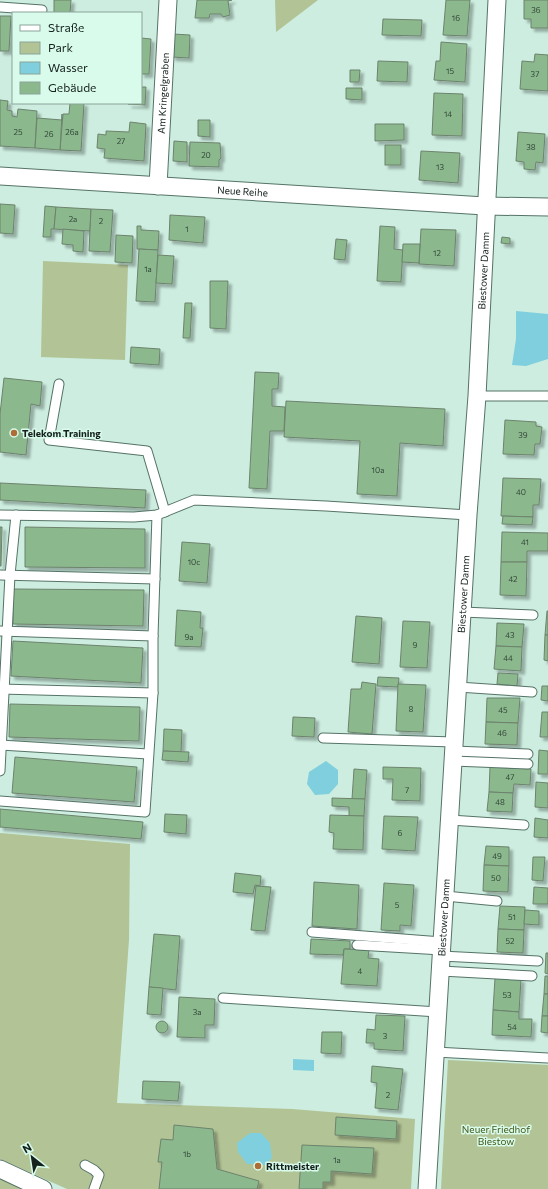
<svg xmlns="http://www.w3.org/2000/svg" width="548" height="1189" font-family="Commissioner,sans-serif">
  <style>
    .green { fill: #b2c395 }
    .water { fill: #80cfde }
    .building { fill: #8bb98d; stroke: #6d826d; filter: url(#shadow) }
    .lines { fill: none; stroke-linecap: round; stroke-linejoin: round }
    .service-casing { stroke: #557366; stroke-width: 11 }
    .minor-casing { stroke: #557366; stroke-width: 19 }
    .service { stroke: #fff; stroke-width: 9 }
    .minor { stroke: #fff; stroke-width: 17 }
    .poi-dot { fill: #ad6d35; stroke: #d9fbec; stroke-width: 1.5 }
    .labels { text-anchor: middle; stroke-width: 3; stroke-linejoin: round; paint-order: stroke }
    .number-label { font-size: 8px; fill: #324738 }
    .street-label { font-size: 10px; fill: #15211c; stroke: #d9fbec }
    .poi-label { font-size: 10px; font-weight: bold; fill: #15211c; stroke: #d9fbec; text-anchor: start }
    .park-label { font-size: 10px; fill: #455719; stroke: #d9fbec }
  </style>
  <defs>
    <filter id="shadow"><feDropShadow dx="3.5" dy="3.5" stdDeviation="1" flood-color="#0004"/></filter>
  </defs>
  <rect width="100%" height="100%" fill="#cceddf"/>
  <g class="green">
    <path d="M 275,0 L 318,0 L 276,32 Z"/>
    <path d="M 43,261 L 128,265 L 125,360 L 41,357 Z"/>
    <path d="M 0,833 L 130,844 L 129,940 L 117,1103 L 292,1109 L 415,1119 L 411,1189 L 67,1189 L 0,1159 Z"/>
    <path d="M 448,1060 L 548,1065 L 548,1189 L 441,1189 Z"/>
    <path d="M 0,1175 L 29,1189 L 0,1189 Z"/>
  </g>
  <g class="water">
    <path d="M 516,311 L 548,314 L 548,359 L 526,366 L 512,365 L 516,339 Z"/>
    <path d="M 326,761 L 338,770 L 338,784 L 329,794 L 315,795 L 307,784 L 309,772 Z"/>
    <path d="M 293,1059 L 314,1060 L 314,1071 L 293,1070 Z"/>
    <path d="M 250,1133 L 261,1133 L 270,1143 L 272,1158 L 265,1165 L 247,1164 L 238,1152 L 237,1143 Z"/>
  </g>
  <g class="building">
    <path d="M 54,0 L 71,0 L 70,13 L 54,13 Z"/>
    <path d="M 197,0 L 232,0 L 228,1 L 230,15 L 223,17 L 221,14 L 210,14 L 209,18 L 195,18 Z"/>
    <path d="M 446,0 L 470,0 L 467,36 L 443,35 Z"/>
    <path d="M 524,0 L 548,0 L 548,28 L 531,28 L 531,19 L 524,19 Z"/>
    <path d="M 0,16 L 11,16 L 9,51 L 0,51 Z"/>
    <path d="M 383,19 L 422,20 L 421,36 L 382,35 Z"/>
    <path d="M 173,34 L 190,35 L 189,58 L 172,57 Z"/>
    <path d="M 141,38 L 151,39 L 149,74 L 141,74 Z"/>
    <path d="M 441,42 L 467,44 L 465,82 L 434,80 L 436,61 L 440,61 Z"/>
    <path d="M 535,54 L 548,55 L 548,91 L 520,89 L 522,61 L 534,62 Z"/>
    <path d="M 378,61 L 408,62 L 407,82 L 377,81 Z"/>
    <path d="M 350,70 L 360,70 L 359,82 L 350,82 Z"/>
    <path d="M 141,87 L 146,87 L 145,105 L 128,104 L 141,103 Z"/>
    <path d="M 346,88 L 362,88 L 362,100 L 346,99 Z"/>
    <path d="M 434,93 L 463,94 L 462,136 L 432,135 Z"/>
    <path d="M 0,100 L 8,101 L 7,110 L 12,111 L 12,116 L 17,117 L 18,109 L 37,111 L 35,148 L 0,146 Z"/>
    <path d="M 70,103 L 84,103 L 81,151 L 60,150 L 63,114 L 69,114 Z"/>
    <path d="M 62,114 L 60,150 L 35,148 L 37,118 L 62,120 Z"/>
    <path d="M 198,120 L 210,120 L 210,137 L 198,136 Z"/>
    <path d="M 130,122 L 146,124 L 144,161 L 104,158 L 105,149 L 97,148 L 98,134 L 106,135 L 106,131 L 129,132 Z"/>
    <path d="M 375,124 L 404,124 L 404,140 L 375,141 Z"/>
    <path d="M 518,132 L 545,134 L 543,163 L 536,162 L 535,170 L 524,169 L 524,162 L 516,161 Z"/>
    <path d="M 174,141 L 187,142 L 187,162 L 173,161 Z"/>
    <path d="M 190,142 L 220,143 L 221,158 L 219,160 L 219,167 L 189,166 Z"/>
    <rect x="385" y="145" width="16" height="20"/>
    <path d="M 421,151 L 460,153 L 458,183 L 419,180 Z"/>
    <path d="M 0,204 L 15,205 L 13,234 L 0,233 Z"/>
    <path d="M 45,206 L 56,207 L 54,229 L 51,229 L 51,237 L 43,237 Z"/>
    <path d="M 56,207 L 91,209 L 90,231 L 54,229 Z"/>
    <path d="M 91,209 L 113,210 L 110,252 L 89,251 Z"/>
    <path d="M 170,215 L 205,217 L 203,243 L 169,240 Z"/>
    <path d="M 137,226 L 141,226 L 141,230 L 159,231 L 158,250 L 137,249 Z"/>
    <path d="M 380,226 L 395,227 L 394,249 L 403,250 L 401,282 L 377,281 Z"/>
    <path d="M 63,229 L 84,231 L 83,252 L 73,251 L 73,245 L 62,244 Z"/>
    <path d="M 421,229 L 456,230 L 454,266 L 419,264 Z"/>
    <path d="M 116,235 L 133,236 L 132,263 L 115,262 Z"/>
    <path d="M 502,237 L 510,238 L 510,244 L 501,243 Z"/>
    <path d="M 336,239 L 347,240 L 345,260 L 334,259 Z"/>
    <path d="M 403,244 L 420,244 L 419,263 L 402,262 Z"/>
    <path d="M 139,249 L 158,250 L 155,302 L 136,301 Z"/>
    <path d="M 158,255 L 174,256 L 172,284 L 156,283 Z"/>
    <path d="M 210,281 L 228,281 L 226,329 L 210,328 Z"/>
    <path d="M 185,303 L 192,303 L 190,338 L 183,338 Z"/>
    <path d="M 131,347 L 160,349 L 159,365 L 130,363 Z"/>
    <path d="M 255,372 L 279,373 L 278,389 L 272,389 L 272,406 L 285,407 L 284,431 L 270,431 L 267,489 L 249,488 Z"/>
    <path d="M 4,378 L 42,382 L 40,406 L 31,404 L 26,455 L 0,452 L 0,414 Z"/>
    <path d="M 286,401 L 445,409 L 443,446 L 400,443 L 397,496 L 357,494 L 360,441 L 284,437 Z"/>
    <path d="M 505,420 L 536,422 L 536,426 L 542,427 L 540,444 L 535,444 L 534,455 L 503,454 Z"/>
    <path d="M 503,478 L 541,479 L 539,505 L 533,505 L 533,517 L 501,516 Z"/>
    <path d="M 0,483 L 146,490 L 145,508 L 0,500 Z"/>
    <path d="M 503,516 L 533,517 L 532,525 L 502,524 Z"/>
    <path d="M 0,527 L 2,527 L 1,566 L 0,566 Z"/>
    <path d="M 25,527 L 145,529 L 145,568 L 25,567 Z"/>
    <path d="M 502,532 L 548,533 L 548,551 L 527,551 L 527,562 L 501,562 Z"/>
    <path d="M 182,542 L 210,544 L 207,583 L 179,581 Z"/>
    <path d="M 501,562 L 527,562 L 526,596 L 500,595 Z"/>
    <path d="M 13,589 L 144,590 L 143,626 L 13,624 Z"/>
    <path d="M 177,610 L 201,612 L 200,628 L 203,628 L 201,647 L 175,646 Z"/>
    <path d="M 547,611 L 548,611 L 548,635 L 545,635 Z"/>
    <path d="M 356,616 L 382,618 L 379,664 L 352,662 Z"/>
    <path d="M 403,621 L 430,622 L 427,668 L 400,667 Z"/>
    <path d="M 497,623 L 524,624 L 522,647 L 496,646 Z"/>
    <path d="M 545,635 L 548,635 L 548,661 L 544,660 Z"/>
    <path d="M 13,641 L 143,648 L 141,683 L 11,676 Z"/>
    <path d="M 496,646 L 522,647 L 521,671 L 494,669 Z"/>
    <path d="M 498,673 L 518,674 L 517,686 L 497,684 Z"/>
    <path d="M 378,677 L 399,678 L 398,687 L 377,686 Z"/>
    <path d="M 362,682 L 376,684 L 372,734 L 348,732 L 351,689 L 361,689 Z"/>
    <path d="M 398,684 L 426,685 L 423,732 L 396,731 Z"/>
    <path d="M 542,686 L 548,686 L 548,701 L 541,700 Z"/>
    <path d="M 487,698 L 520,698 L 518,723 L 486,722 Z"/>
    <path d="M 10,704 L 140,707 L 139,741 L 9,737 Z"/>
    <path d="M 542,712 L 548,712 L 548,737 L 540,737 Z"/>
    <path d="M 293,717 L 315,718 L 314,737 L 292,736 Z"/>
    <path d="M 486,722 L 518,723 L 517,745 L 485,744 Z"/>
    <path d="M 164,729 L 182,730 L 181,752 L 163,751 Z"/>
    <path d="M 539,750 L 548,751 L 548,774 L 538,774 Z"/>
    <path d="M 163,751 L 189,752 L 188,762 L 162,760 Z"/>
    <path d="M 15,757 L 137,767 L 134,802 L 12,793 Z"/>
    <path d="M 383,767 L 421,768 L 420,801 L 392,800 L 393,779 L 383,779 Z"/>
    <path d="M 490,767 L 531,769 L 530,785 L 514,784 L 513,793 L 489,792 Z"/>
    <path d="M 354,769 L 367,770 L 365,799 L 352,799 Z"/>
    <path d="M 536,782 L 548,783 L 548,808 L 535,807 Z"/>
    <path d="M 489,792 L 513,793 L 512,812 L 487,811 Z"/>
    <path d="M 332,798 L 365,799 L 364,816 L 349,816 L 349,807 L 332,806 Z"/>
    <path d="M 0,809 L 143,822 L 141,839 L 0,827 Z"/>
    <path d="M 165,814 L 187,815 L 186,834 L 164,832 Z"/>
    <path d="M 330,815 L 364,816 L 363,850 L 333,849 L 334,833 L 329,832 Z"/>
    <path d="M 384,816 L 418,817 L 415,851 L 382,849 Z"/>
    <path d="M 535,818 L 548,820 L 548,838 L 534,837 Z"/>
    <path d="M 486,846 L 509,847 L 509,866 L 484,865 Z"/>
    <path d="M 533,857 L 545,857 L 543,881 L 532,880 Z"/>
    <path d="M 484,865 L 509,866 L 508,892 L 483,891 Z"/>
    <path d="M 235,873 L 261,876 L 260,886 L 255,885 L 253,894 L 233,892 Z"/>
    <path d="M 314,882 L 359,885 L 357,929 L 312,926 Z"/>
    <path d="M 384,883 L 414,885 L 411,926 L 400,925 L 400,931 L 381,930 Z"/>
    <path d="M 256,886 L 271,887 L 265,931 L 251,930 Z"/>
    <path d="M 534,887 L 548,888 L 548,904 L 533,904 Z"/>
    <path d="M 500,906 L 525,907 L 524,930 L 498,929 Z"/>
    <path d="M 525,910 L 539,911 L 539,925 L 524,924 Z"/>
    <path d="M 498,929 L 524,930 L 523,953 L 497,952 Z"/>
    <path d="M 154,934 L 180,936 L 176,990 L 149,987 Z"/>
    <path d="M 311,939 L 350,941 L 350,949 L 344,949 L 343,955 L 310,954 Z"/>
    <path d="M 344,949 L 369,950 L 368,958 L 379,959 L 377,986 L 341,984 Z"/>
    <path d="M 546,953 L 548,953 L 548,974 L 545,973 Z"/>
    <path d="M 545,976 L 548,976 L 548,994 L 544,994 Z"/>
    <path d="M 495,978 L 521,979 L 519,1012 L 493,1010 Z"/>
    <path d="M 149,987 L 163,988 L 161,1015 L 147,1014 Z"/>
    <path d="M 544,994 L 548,994 L 548,1016 L 542,1016 Z"/>
    <path d="M 179,997 L 215,999 L 214,1025 L 205,1025 L 205,1038 L 177,1037 Z"/>
    <path d="M 493,1010 L 519,1012 L 519,1019 L 532,1019 L 531,1037 L 492,1035 Z"/>
    <path d="M 376,1015 L 405,1016 L 403,1051 L 374,1049 L 374,1043 L 366,1043 L 367,1029 L 375,1030 Z"/>
    <path d="M 542,1016 L 548,1016 L 548,1033 L 541,1032 Z"/>
    <circle cx="162" cy="1027" r="6"/>
    <path d="M 322,1032 L 342,1032 L 341,1054 L 321,1053 Z"/>
    <path d="M 372,1066 L 403,1069 L 398,1110 L 375,1108 L 377,1083 L 371,1082 Z"/>
    <path d="M 143,1081 L 180,1082 L 178,1101 L 142,1099 Z"/>
    <path d="M 336,1117 L 397,1121 L 396,1139 L 335,1135 Z"/>
    <path d="M 174,1125 L 213,1129 L 217,1169 L 259,1181 L 257,1189 L 159,1189 L 162,1162 L 158,1162 L 161,1139 L 173,1140 Z"/>
    <path d="M 302,1145 L 374,1148 L 372,1174 L 331,1171 L 331,1182 L 323,1182 L 323,1189 L 299,1189 Z"/>
  </g>
  <g class="lines">
    <defs>
      <g id="service">
        <path d="M 0,7 L 42,10"/>
        <path d="M 59,384 L 49,440 L 147,451 L 165,512"/>
        <path d="M 477,396 L 548,396"/>
        <path d="M 0,515 L 134,517 L 157,515 L 194,500 L 326,506 L 468,515"/>
        <path d="M 0,575 L 155,579"/>
        <path d="M 462,612 L 533,615"/>
        <path d="M 0,631 L 153,636"/>
        <path d="M 458,687 L 532,692"/>
        <path d="M 0,689 L 153,693"/>
        <path d="M 323,738 L 454,742"/>
        <path d="M 0,745 L 148,754"/>
        <path d="M 454,751 L 528,754"/>
        <path d="M 453,761 L 528,764"/>
        <path d="M 0,771 L 10,575 L 16,515"/>
        <path d="M 0,801 L 145,812 L 153,693 L 153,636 L 157,515"/>
        <path d="M 450,820 L 524,825"/>
        <path d="M 445,896 L 497,901"/>
        <path d="M 312,932 L 442,942"/>
        <path d="M 357,945 L 442,950"/>
        <path d="M 441,956 L 538,961"/>
        <path d="M 441,971 L 532,976"/>
        <path d="M 223,998 L 438,1012"/>
        <path d="M 435,1052 L 548,1058"/>
        <path d="M 85,1165 L 94,1170 L 99,1175 L 94,1189"/>
      </g>
      <g id="minor">
        <path id="s1" d="M 0,176 L 485,206 L 548,207"/>
        <path id="s2" d="M 158,186 L 168,0"/>
        <path d="M 0,1169 L 43,1189"/>
        <path id="s3" d="M 427,1189 L 468,515 L 477,396 L 497,0"/>
      </g>
    </defs>
    <use href="#service" class="service-casing"/>
    <use href="#minor" class="minor-casing"/>
    <use href="#service" class="service"/>
    <use href="#minor" class="minor"/>
  </g>
  <g class="poi-dot">
    <circle cx="14" cy="433" r="4"/>
    <circle cx="258" cy="1166" r="4"/>
  </g>
  <g class="labels">
    <g class="number-label">
      <text x="536" y="13">36</text>
      <text x="456" y="21">16</text>
      <text x="450" y="74">15</text>
      <text x="535" y="77">37</text>
      <text x="448" y="117">14</text>
      <text x="18" y="135">25</text>
      <text x="72" y="135">26a</text>
      <text x="49" y="137">26</text>
      <text x="121" y="144">27</text>
      <text x="531" y="150">38</text>
      <text x="206" y="158">20</text>
      <text x="440" y="170">13</text>
      <text x="73" y="222">2a</text>
      <text x="101" y="224">2</text>
      <text x="187" y="232">1</text>
      <text x="437" y="256">12</text>
      <text x="148" y="272">1a</text>
      <text x="523" y="438">39</text>
      <text x="378" y="473">10a</text>
      <text x="521" y="495">40</text>
      <text x="525" y="545">41</text>
      <text x="194" y="565">10c</text>
      <text x="513" y="582">42</text>
      <text x="510" y="638">43</text>
      <text x="189" y="640">9a</text>
      <text x="415" y="648">9</text>
      <text x="508" y="661">44</text>
      <text x="411" y="712">8</text>
      <text x="503" y="713">45</text>
      <text x="502" y="736">46</text>
      <text x="510" y="780">47</text>
      <text x="407" y="793">7</text>
      <text x="500" y="805">48</text>
      <text x="400" y="836">6</text>
      <text x="497" y="859">49</text>
      <text x="496" y="881">50</text>
      <text x="397" y="908">5</text>
      <text x="512" y="920">51</text>
      <text x="510" y="944">52</text>
      <text x="360" y="974">4</text>
      <text x="507" y="998">53</text>
      <text x="197" y="1015">3a</text>
      <text x="512" y="1030">54</text>
      <text x="385" y="1039">3</text>
      <text x="388" y="1098">2</text>
      <text x="187" y="1157">1b</text>
      <text x="337" y="1163">1a</text>
    </g>
    <g class="street-label">
      <text dy="4" stroke="none"><textPath href="#s2" startOffset="93">Am Kringelgraben</textPath></text>
      <text dy="4" stroke="none"><textPath href="#s1" startOffset="243">Neue Reihe</textPath></text>
      <text dy="4" stroke="none"><textPath href="#s3" startOffset="920">Biestower Damm</textPath></text>
      <text dy="4" stroke="none"><textPath href="#s3" startOffset="596">Biestower Damm</textPath></text>
      <text dy="4" stroke="none"><textPath href="#s3" startOffset="272">Biestower Damm</textPath></text>
    </g>
    <g class="poi-label">
      <text x="22" y="437">Telekom Training</text>
      <text x="266" y="1170">Rittmeister</text>
    </g>
    <g class="park-label">
      <text x="496" y="1133">Neuer Friedhof<tspan x="496" dy="12">Biestow</tspan></text>
    </g>
  </g>
  <rect x="12" y="12" width="130" height="92" fill="#d9fbec" stroke="#8ba499"/>
  <rect x="20" y="25" width="20" height="6" fill="#ffffff" stroke="#8ba499"/>
  <text x="48" y="32" font-size="12" fill="#15211c">Straße</text>
  <rect x="20" y="42" width="20" height="12" fill="#b2c395" stroke="#8ba499"/>
  <text x="48" y="52" font-size="12" fill="#15211c">Park</text>
  <rect x="20" y="62" width="20" height="12" fill="#80cfde" stroke="#8ba499"/>
  <text x="48" y="72" font-size="12" fill="#15211c">Wasser</text>
  <rect x="20" y="82" width="20" height="12" fill="#8bb98d" stroke="#8ba499"/>
  <text x="48" y="92" font-size="12" fill="#15211c">Gebäude</text>
  <g transform="translate(32 1157) rotate(330)" stroke="#d9fbec" stroke-width="3" paint-order="stroke">
  <path d="M0-3L7 15L0 10L-7 15Z" fill="#15211c"/>
  <text y="-6" font-size="11" font-weight="bold" text-anchor="middle" fill="#15211c">N</text>
  </g>
</svg>
